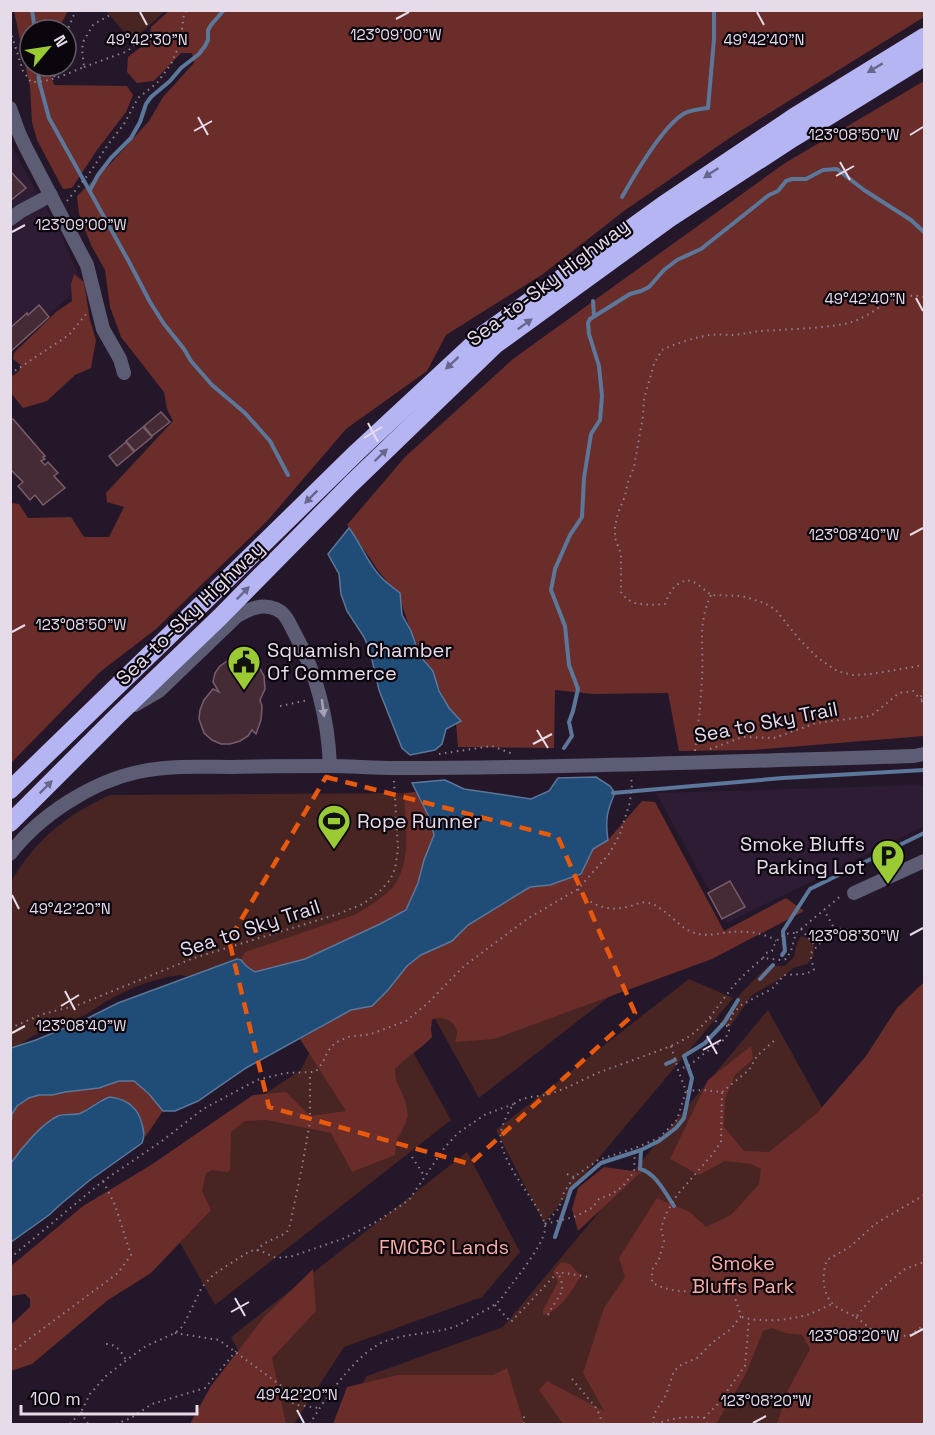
<svg xmlns="http://www.w3.org/2000/svg" width="935" height="1435" font-family="'Space Grotesk',sans-serif">
  <style>
    .built { fill: #2e1b34 }
    .green { fill: #482422; fill-rule: evenodd }
    .forest { fill: #6a2d2a }
    .water { fill: #204c78; stroke: #5b779a; stroke-width: 1.5 }
    .lines { fill: none; stroke-linecap: round; stroke-linejoin: round }
    .stream { stroke: #5b779a; stroke-width: 4 }
    .building { fill: #442b36; stroke: #7a5d69; stroke-width: 1.5 }
    .path { stroke: #8d8191; stroke-width: 2; stroke-dasharray: 1.5 4.5; stroke-linecap: butt }
    .minor { stroke: #5c5c75; stroke-width: 14 }
    .highway { stroke: #b5b5f4; stroke-width: 18 }
    .oneway { fill: #68668c }
    .oneway2 { fill: #a7a2b5 }
    .marked { fill: none; stroke: #e8590c; stroke-width: 4.5; stroke-dasharray: 12 8; stroke-linejoin: round }
    .ticks { fill: none; stroke: #e5dbe9; stroke-width: 2 }
    .labels { text-anchor: middle; stroke-width: 4.5; stroke-linejoin: round; paint-order: stroke }
    .street-label { font-size: 20px; fill: #e5dbe9; stroke: #0b050d }
    .poi-label { font-size: 20px; fill: #e5dbe9; stroke: #0b050d; text-anchor: start }
    .park-label { font-size: 20px; fill: #faaba3; stroke: #0b050d }
    .ticks-label { font-size: 15px; text-anchor: middle; fill: #e5dbe9; stroke: #0b050d; stroke-width: 4.5; stroke-linejoin: round; paint-order: stroke }
  </style>
  <rect width="100%" height="100%" fill="#25172a"/>
  <g class="built">
    <path d="M 10,139 L 15,153 L 59,231 L 83,284 L 11,348 Z"/>
    <path d="M 924,785 L 924,826 L 727,923 L 656,793 Z"/>
  </g>
  <g class="green">
    <path d="M 106,11 L 105,11 L 165,11 L 132,41 Z"/>
    <path d="M 424,793 L 449,876 L 11,1071 L 11,882 C 36,839 65,816 110,795 ZM 180,975 L 191,977 C 167,987 140,993 116,1004 C 85,1018 54,1037 21,1044 C 37,1031 61,1026 81,1017 C 89,1013 97,1007 105,1002 C 128,989 154,978 180,975 Z"/>
    <path d="M 801,936 L 813,941 L 814,956 L 807,964 L 793,968 L 783,977 L 751,996 L 730,1027 L 720,1023 L 742,992 L 768,966 L 785,966 L 794,957 L 797,943 Z"/>
    <path d="M 689,979 L 733,998 L 544,1223 L 496,1130 Z"/>
    <path d="M 628,982 L 479,1098 L 416,985 Z"/>
    <path d="M 389,1009 L 451,1120 L 215,1305 L 142,1175 L 301,1070 L 315,1040 Z"/>
    <path d="M 768,1010 L 924,1291 L 924,1424 L 336,1424 L 367,1376 L 503,1327 Z"/>
    <path d="M 467,1152 L 520,1252 L 482,1297 L 344,1347 L 294,1424 L 278,1424 L 231,1337 Z"/>
  </g>
  <g class="forest">
    <path d="M 170,10 L 924,10 L 924,17 L 734,135 L 624,211 L 543,274 L 446,335 L 427,371 L 346,429 L 268,520 L 156,629 L 100,672 L 11,763 L 11,503 L 19,504 L 28,518 L 71,517 L 84,537 L 109,537 L 124,507 L 107,502 L 106,493 L 173,421 L 167,409 L 164,392 L 121,337 L 110,307 L 105,270 L 91,245 L 79,214 L 77,196 L 110,164 L 149,121 L 163,97 L 194,63 L 192,53 L 181,53 L 154,81 L 137,83 L 127,72 L 128,57 L 149,41 L 151,27 Z"/>
    <path d="M 14,11 L 68,11 L 58,30 L 30,30 L 30,66 L 48,66 L 54,85 L 127,86 L 133,95 L 126,112 L 97,150 L 72,188 L 63,189 L 37,140 L 32,122 L 30,87 Z"/>
    <path d="M 924,81 L 924,736 L 753,750 L 679,751 L 668,693 L 593,694 L 555,690 L 554,748 L 458,747 L 456,723 L 410,629 L 399,596 L 380,573 L 347,525 L 405,457 L 513,359 L 785,163 Z"/>
    <path d="M 74,274 L 84,282 L 90,320 L 96,340 L 91,368 L 75,375 L 47,401 L 23,408 L 11,393 L 10,378 L 19,371 L 21,365 L 13,359 L 14,353 L 56,312 L 72,301 L 71,284 Z"/>
    <path d="M 416,792 L 431,821 L 434,835 L 424,860 L 418,883 L 406,910 L 380,924 L 305,959 L 255,972 L 246,966 L 241,960 L 245,952 L 354,915 C 366,908 378,901 388,892 C 414,868 405,824 404,793 Z"/>
    <path d="M 642,801 L 655,802 L 724,931 L 786,898 L 804,911 L 712,959 L 494,1039 L 455,1042 C 456,1039 457,1035 457,1032 C 455,1020 441,1015 432,1020 L 431,1029 L 432,1037 C 421,1049 406,1057 395,1069 L 396,1080 L 405,1100 L 408,1115 L 405,1125 L 396,1141 L 395,1155 L 352,1172 L 331,1133 L 266,1120 L 245,1121 L 231,1132 L 230,1169 L 228,1172 L 212,1170 L 206,1173 L 202,1191 L 211,1210 L 151,1273 L 108,1300 L 32,1364 L 11,1371 L 11,1325 L 30,1307 L 30,1299 L 25,1294 L 11,1296 L 11,1266 L 83,1206 L 151,1165 L 253,1095 L 286,1092 L 310,1116 L 346,1111 L 300,1039 L 351,1010 L 372,1006 L 388,990 L 407,966 L 421,955 L 452,941 L 468,925 L 530,887 L 550,885 L 581,874 L 593,849 L 608,840 Z"/>
    <path d="M 923,983 L 924,983 L 924,1424 L 777,1424 L 788,1390 L 810,1349 L 802,1335 L 785,1333 L 772,1328 L 763,1331 L 746,1374 L 716,1424 L 563,1424 L 539,1390 L 547,1381 L 604,1411 L 583,1373 L 604,1308 L 625,1277 L 619,1258 L 657,1198 L 690,1212 L 706,1227 L 731,1215 L 759,1184 L 761,1169 L 751,1164 L 725,1161 L 699,1175 L 670,1159 L 708,1080 L 751,1046 L 753,1059 L 735,1075 L 725,1099 L 724,1127 L 744,1151 L 769,1152 L 817,1113 L 866,1056 L 897,1008 Z"/>
    <path d="M 118,1080 L 134,1081 L 149,1094 L 163,1111 L 145,1137 L 141,1118 L 135,1108 L 127,1102 L 119,1098 L 102,1099 L 79,1114 L 67,1114 L 36,1133 L 11,1163 L 10,1123 L 12,1114 L 17,1106 L 29,1098 L 39,1095 L 52,1095 L 65,1092 L 99,1088 Z"/>
    <path d="M 604,1167 L 641,1172 L 578,1231 L 572,1209 L 578,1188 Z"/>
    <path d="M 561,1262 L 570,1264 L 581,1276 C 572,1290 560,1312 543,1315 L 543,1310 L 558,1282 L 553,1272 Z"/>
    <path d="M 313,1269 L 316,1311 L 272,1358 L 286,1424 L 190,1424 L 211,1386 L 264,1317 Z"/>
    <path d="M 507,1368 L 524,1424 L 333,1424 L 347,1387 L 398,1375 L 493,1375 Z"/>
  </g>
  <g class="water">
    <path d="M 349,528 C 361,543 367,563 381,577 C 386,583 394,588 400,593 L 402,615 L 411,631 L 420,656 L 433,671 L 439,691 L 449,708 L 461,721 L 446,729 L 442,744 L 435,750 L 410,755 L 402,748 L 379,690 L 370,651 L 364,637 L 347,611 L 341,594 L 339,574 L 328,554 Z"/>
    <path d="M 596,777 L 610,786 L 615,793 C 607,810 605,821 608,840 L 593,849 L 581,874 L 550,885 L 530,887 L 468,925 L 452,941 L 421,955 L 407,966 L 388,990 L 372,1006 L 351,1010 L 246,1068 L 198,1101 L 175,1111 L 163,1111 L 149,1094 L 134,1081 L 119,1081 L 99,1088 L 65,1092 L 52,1095 L 39,1095 L 29,1098 L 17,1106 L 12,1114 L 11,1123 L 11,1048 L 36,1040 L 84,1020 L 118,1003 L 237,959 L 241,960 L 246,966 L 255,972 L 305,959 L 380,924 L 406,910 L 418,883 L 424,860 L 434,835 L 431,821 L 412,783 L 445,780 L 464,789 L 531,799 L 549,791 L 558,778 Z"/>
    <path d="M 110,1097 C 126,1099 138,1107 142,1124 C 144,1132 145,1136 142,1143 L 90,1180 L 62,1203 L 49,1215 L 11,1242 L 11,1163 C 21,1149 42,1123 58,1116 C 65,1113 74,1116 81,1113 C 91,1109 99,1100 110,1097 Z"/>
  </g>
  <g class="lines">
    <g class="stream">
      <path d="M 32,10 L 35,30"/>
      <path d="M 38,66 L 39,81 L 49,118 L 128,260 L 150,302 L 164,324 L 184,349 L 191,361 L 212,385 L 245,413 L 270,441 L 288,475"/>
      <path d="M 90,190 L 98,175 L 111,158 L 131,138 L 140,122 L 146,104 L 151,97 L 170,81 L 181,68 L 199,54 L 205,46 L 208,40 L 208,30 L 211,25 L 224,10"/>
      <path d="M 622,197 C 635,174 663,125 685,113 C 692,110 701,109 708,108 L 714,39 L 714,10"/>
      <path d="M 593,301 L 594,316"/>
      <path d="M 564,748 L 572,736 L 569,722 L 573,711 L 578,689 L 569,665 L 565,626 L 551,590 L 555,569 L 570,535 L 582,517 L 584,478 L 591,434 L 600,420 L 602,396 L 599,366 L 589,334 L 588,323 L 590,319 L 630,294 L 641,291 L 649,287 L 664,270 L 677,260 L 701,249 L 769,195 L 778,191 L 786,181 L 792,179 L 806,179 L 823,170 L 837,169 L 864,190 L 911,220 L 924,232"/>
      <path d="M 613,793 L 783,778 L 924,770"/>
      <path d="M 782,955 L 785,951 L 783,931 L 810,889 L 924,833"/>
      <path d="M 760,979 L 773,965"/>
      <path d="M 666,1064 L 675,1060"/>
      <path d="M 641,1150 L 640,1169 C 655,1172 666,1194 674,1206"/>
      <path d="M 555,1237 L 571,1189 L 601,1163 L 641,1150 L 659,1141 L 676,1128 L 684,1118 L 692,1078 L 684,1056 L 705,1043 L 724,1023 L 738,1000"/>
    </g>
  </g>
  <g class="building">
    <path d="M 10,171 L 26,188 L 10,201 Z"/>
    <path d="M 39,305 L 49,317 L 10,352 L 10,328 L 27,313 L 28,315 Z"/>
    <path d="M 161,412 L 170,422 L 152,436 L 144,426 Z"/>
    <path d="M 13,419 L 45,456 L 43,457 L 45,459 L 41,461 L 45,465 L 48,462 L 58,473 L 54,476 L 65,488 L 43,505 L 35,495 L 30,500 L 18,486 L 23,482 L 10,469 L 10,421 Z"/>
    <path d="M 143,427 L 152,437 L 135,451 L 126,441 Z"/>
    <path d="M 126,442 L 134,452 L 117,466 L 109,456 Z"/>
    <path d="M 239,658 L 247,659 L 255,663 L 260,669 L 264,676 L 265,689 L 260,700 L 262,706 L 261,720 L 256,734 L 252,730 L 248,736 L 240,741 L 230,744 L 221,744 L 212,740 L 204,733 L 199,719 L 200,710 L 204,700 L 213,689 L 219,692 L 213,682 L 215,673 L 220,666 L 230,659 Z"/>
    <path d="M 730,881 L 745,907 L 722,919 L 708,893 Z"/>
  </g>
  <g class="lines">
    <g class="path">
      <path d="M 10,30 L 23,71 L 31,82 C 48,83 69,73 84,67 L 82,50 L 83,42 L 93,25 L 110,15"/>
      <path d="M 66,33 L 76,10"/>
      <path d="M 84,67 L 125,52 L 130,49 L 135,44"/>
      <path d="M 54,77 L 59,66"/>
      <path d="M 67,201 L 91,171 L 107,146 L 124,124 L 138,98 L 157,83 L 171,64 L 180,44 L 184,13 L 188,10"/>
      <path d="M 924,297 C 890,289 874,319 844,324 C 816,329 788,329 761,331 C 752,332 743,334 733,335 C 726,335 718,334 710,335 C 700,336 671,345 662,350 L 654,364 L 644,399 L 643,416 L 634,467 L 628,482 L 625,496 L 618,513 L 615,526 L 615,538 L 621,554 L 621,592 L 624,596 L 628,600 L 635,603 L 650,605 L 665,604 C 670,591 674,584 687,580 L 696,583 L 711,595 L 742,596 L 764,603 L 775,609 L 799,639 L 818,658 L 837,671 L 853,675 L 872,674 L 924,665"/>
      <path d="M 10,374 L 69,335 L 87,313"/>
      <path d="M 924,690 L 920,699 L 924,704"/>
      <path d="M 280,706 L 309,700"/>
      <path d="M 710,749 L 743,737 L 774,738 L 816,723 L 871,716 L 899,693 L 913,691 L 920,699 L 924,700"/>
      <path d="M 695,751 C 698,726 701,702 702,677 C 704,646 697,625 711,595"/>
      <path d="M 439,754 L 492,746 L 513,754"/>
      <path d="M 578,889 C 590,907 610,912 631,906 C 637,904 642,901 649,903 C 668,908 679,931 699,934 C 709,936 721,933 731,932 C 745,931 764,932 776,941"/>
      <path d="M 834,928 L 856,931 L 870,930 L 887,933"/>
      <path d="M 801,929 L 816,947"/>
      <path d="M 763,958 L 766,953 L 772,951 C 775,940 783,932 795,933"/>
      <path d="M 710,1018 L 725,1026 L 728,1026"/>
      <path d="M 10,1028 L 43,1014 L 78,1005 L 194,958 L 338,914 L 363,904 L 379,892 L 390,880 L 395,869 L 398,849 L 394,781"/>
      <path d="M 671,1046 L 678,1069"/>
      <path d="M 722,1092 L 749,1070 L 757,1056 L 777,1038"/>
      <path d="M 412,1157 L 425,1177"/>
      <path d="M 567,1174 L 574,1177"/>
      <path d="M 924,1195 L 875,1224 L 851,1246 L 827,1260 C 822,1274 822,1290 831,1302 C 837,1309 849,1313 856,1317 L 875,1294 L 905,1269 L 924,1262"/>
      <path d="M 545,1224 L 559,1208 L 564,1192 L 574,1177 L 598,1160 L 635,1148 L 659,1138 L 677,1120 L 686,1091 L 678,1070 L 690,1065 L 702,1055 L 725,1039 L 729,1031 L 728,1026 L 733,1014 L 740,1006 L 754,998 L 772,989 L 784,975 L 804,974 L 813,971 L 814,969 L 811,959 L 811,953 L 834,928 L 824,910"/>
      <path d="M 545,1224 L 574,1217 L 592,1208 L 599,1199 L 612,1194 L 623,1186 L 634,1172 L 635,1149"/>
      <path d="M 257,1251 C 264,1240 277,1239 287,1232 L 290,1225 L 302,1167 L 310,1122 L 310,1073"/>
      <path d="M 10,1258 L 103,1181 L 162,1141 L 203,1109 L 257,1080 L 285,1073 L 313,1072 L 317,1070 L 323,1062 L 328,1051 L 335,1043 L 348,1037 L 371,1034 L 406,1021 L 428,1003 L 463,967 L 527,919 L 578,889 L 609,854 L 620,834 L 630,802 L 632,785 L 631,777"/>
      <path d="M 495,1305 L 511,1322 L 558,1272 L 589,1277"/>
      <path d="M 548,1315 C 557,1295 568,1295 558,1272"/>
      <path d="M 742,1317 C 761,1323 791,1320 810,1314 C 817,1311 825,1307 832,1304"/>
      <path d="M 856,1317 L 877,1334 L 909,1336 L 924,1325"/>
      <path d="M 175,1333 L 219,1340 L 283,1387 L 287,1401 L 298,1405 L 319,1408"/>
      <path d="M 106,1344 C 117,1344 121,1352 126,1360"/>
      <path d="M 10,1353 L 118,1273 L 131,1255 L 115,1205 L 103,1181"/>
      <path d="M 572,1379 L 597,1409 L 603,1424"/>
      <path d="M 81,1412 L 88,1424"/>
      <path d="M 704,1418 L 717,1405 L 745,1366 L 749,1319"/>
      <path d="M 70,1424 L 81,1412 L 90,1394 L 106,1376 L 124,1362 L 146,1346 L 175,1333 L 181,1328 L 185,1322 L 202,1287 L 214,1274 L 250,1251 L 259,1250 L 276,1258 L 293,1256 L 345,1238 L 376,1222 L 409,1200 L 445,1147 L 458,1133 L 486,1114 L 514,1104"/>
      <path d="M 116,1424 L 131,1418 L 152,1404 L 205,1388 L 236,1351"/>
      <path d="M 310,1424 C 324,1399 359,1350 386,1341 C 408,1333 432,1334 454,1327 C 462,1324 470,1319 478,1314 C 486,1310 494,1306 501,1299 C 512,1283 542,1248 545,1230 C 546,1224 543,1219 540,1213 C 529,1192 493,1152 502,1128 C 503,1123 510,1108 514,1104 C 522,1096 539,1097 549,1094 C 567,1089 583,1079 600,1072 C 622,1064 645,1056 668,1047 C 702,1034 710,1016 731,989 C 740,978 752,967 763,958 L 781,960 L 786,959 L 791,951 L 796,933 L 842,895"/>
      <path d="M 524,1424 L 524,1412"/>
      <path d="M 653,1424 L 654,1414 L 666,1395 L 674,1371 L 681,1365 L 697,1358 L 713,1342 L 731,1329 L 741,1316 C 738,1308 735,1293 728,1287 C 720,1280 711,1288 702,1290 C 687,1293 664,1291 652,1282 L 652,1270 L 659,1259 L 664,1241 L 661,1228 L 667,1212 L 677,1195 L 711,1156 L 721,1142 L 722,1092 L 703,1090 L 686,1091"/>
      <path d="M 656,1424 C 669,1419 689,1415 704,1418 L 707,1424"/>
    </g>
    <g class="minor">
      <path d="M 10,108 L 19,133 L 26,148 L 87,265 L 103,329 L 120,359 L 124,373"/>
      <path d="M 10,219 L 21,211 L 51,195"/>
      <path d="M 135,705 L 159,691 L 237,616 C 250,609 261,603 276,609 C 286,613 290,625 295,634 C 318,676 328,718 330,766"/>
      <path d="M 10,854 C 39,816 91,782 138,772 C 168,765 200,767 231,767 C 264,766 297,766 329,766 C 351,766 373,768 395,768 C 568,768 741,761 914,756 L 924,754"/>
      <path d="M 854,893 L 924,861"/>
    </g>
    <g class="highway">
      <path d="M 10,790 L 209,597 L 357,452 L 484,334 L 663,205 L 794,117 L 924,37"/>
      <path d="M 10,823 L 118,715 L 220,617 L 351,484 L 495,345 L 670,218 L 793,138 L 924,57"/>
    </g>
  </g>
  <defs><path id="oneway-solid" d="M-6-.8H1V-3.2L6.5 0L1 3.2V.8H-6Z" transform="scale(1.5)"/></defs>
  <g class="oneway">
    <use href="#oneway-solid" transform="translate(875 68) rotate(149)"/>
    <use href="#oneway-solid" transform="translate(711 173) rotate(146)"/>
    <use href="#oneway-solid" transform="translate(525 324) rotate(-36)"/>
    <use href="#oneway-solid" transform="translate(452 363) rotate(137)"/>
    <use href="#oneway-solid" transform="translate(381 455) rotate(-44)"/>
    <use href="#oneway-solid" transform="translate(311 497) rotate(135)"/>
    <use href="#oneway-solid" transform="translate(243 593) rotate(-45)"/>
    <use href="#oneway-solid" transform="translate(46 787) rotate(-45)"/>
  </g>
  <use class="oneway2" href="#oneway-solid" transform="translate(323 708) rotate(82)"/>
  <path class="marked" d="M 326,777 L 558,837 L 635,1013 L 470,1164 L 269,1107 L 229,940 Z"/>
  <path class="ticks" d="M 140,12 L 147,25M 757,12 L 764,25M 396,19 L 409,12M 198,117 L 208,135M 194,131 L 212,121M 910,135 L 923,127M 840,162 L 850,180M 836,176 L 854,166M 12,232 L 25,225M 916,298 L 923,311M 368,423 L 378,442M 364,438 L 382,427M 910,535 L 923,528M 12,632 L 25,625M 537,730 L 548,748M 533,744 L 552,734M 12,895 L 19,909M 910,935 L 923,928M 65,991 L 75,1010M 61,1006 L 79,995M 12,1033 L 25,1026M 707,1036 L 717,1054M 703,1050 L 721,1040M 235,1298 L 245,1316M 231,1312 L 249,1302M 910,1336 L 923,1329M 297,1410 L 304,1423M 753,1423 L 766,1416"/>
  <defs>
    <symbol id="civic-pin" viewBox="-11 -11 22 30"><path d="M0 17L-7.5 6A9.5 9.5 0 1 1 7.5 6Z" fill="#9acb34" stroke="#0b050d"/><path d="M-.6-6.5H3V-4.5H.6V-3L4-1V1h2V6H-6V1h2V-1L-.6-3ZM-1.2 2.5V6h2.4V2.5Z" fill="#111"/></symbol>
    <symbol id="stadium-pin" viewBox="-11 -11 22 30"><path d="M0 17L-7.5 6A9.5 9.5 0 1 1 7.5 6Z" fill="#9acb34" stroke="#0b050d"/><path d="M0-5a6.5 5 0 1 0 0 10a6.5 5 0 1 0 0-10ZM-3.5-1.8h7v3.6h-7Z" fill="#111"/></symbol>
    <symbol id="parking-pin" viewBox="-11 -11 22 30"><path d="M0 17L-7.5 6A9.5 9.5 0 1 1 7.5 6Z" fill="#9acb34" stroke="#0b050d"/><path d="M-3.5-5.5H1a3.5 3.5 0 0 1 0 7H-1V5.5H-3.5ZM-1-3.4V-.6H.8a1.4 1.4 0 0 0 0-2.8Z" fill="#111"/></symbol>
  </defs>
  <g fill-rule="evenodd">
    <use href="#civic-pin" x="225" y="643" width="38" height="52"/>
    <use href="#stadium-pin" x="315" y="802" width="38" height="52"/>
    <use href="#parking-pin" x="869" y="837" width="38" height="52"/>
  </g>
  <g class="labels">
    <g class="street-label">
      <text transform="translate(548 282) rotate(-37)" y="7">Sea-to-Sky Highway</text>
      <text transform="translate(190 613) rotate(-44)" y="7">Sea-to-Sky Highway</text>
      <text transform="translate(766 722) rotate(-11)" y="7">Sea to Sky Trail</text>
      <text transform="translate(250 928) rotate(-18)" y="7">Sea to Sky Trail</text>
    </g>
    <g class="poi-label">
      <text x="267" y="657">Squamish Chamber<tspan x="267" dy="23">Of Commerce</tspan></text>
      <text x="357" y="828">Rope Runner</text>
      <text x="865" y="851" text-anchor="end">Smoke Bluffs<tspan x="865" dy="23">Parking Lot</tspan></text>
    </g>
    <g class="park-label">
      <text x="444" y="1254">FMCBC Lands</text>
      <text x="743" y="1270">Smoke<tspan x="743" dy="23">Bluffs Park</tspan></text>
    </g>
  </g>
  <g class="ticks-label">
    <text x="396" y="40">123°09'00"W</text>
    <text x="147" y="45">49°42'30"N</text>
    <text x="764" y="45">49°42'40"N</text>
    <text x="854" y="140">123°08'50"W</text>
    <text x="81" y="230">123°09'00"W</text>
    <text x="865" y="304">49°42'40"N</text>
    <text x="854" y="540">123°08'40"W</text>
    <text x="81" y="630">123°08'50"W</text>
    <text x="70" y="914">49°42'20"N</text>
    <text x="854" y="941">123°08'30"W</text>
    <text x="81" y="1031">123°08'40"W</text>
    <text x="854" y="1341">123°08'20"W</text>
    <text x="297" y="1400">49°42'20"N</text>
    <text x="766" y="1406">123°08'20"W</text>
  </g>
  <rect width="935" height="1435" fill="none" stroke="#e5dbe9" stroke-width="24"/>
  <g transform="translate(48 48) rotate(61)"><circle r="28" fill="#0b050d" stroke="#625b65" stroke-width="1.5"/>
  <path d="M0-4.5L10 22L0 15L-10 22Z" fill="#9acb34"/>
  <text y="-9" font-size="16" font-weight="bold" text-anchor="middle" fill="#e5dbe9">N</text>
  </g>
  <path d="M21 1405v9h176v-9" fill="none" stroke="#e5dbe9" stroke-width="3"/>
  <text x="30" y="1405" font-size="18" fill="#e5dbe9" stroke="#0b050d" stroke-width="4.5" paint-order="stroke">100 m</text>
</svg>
